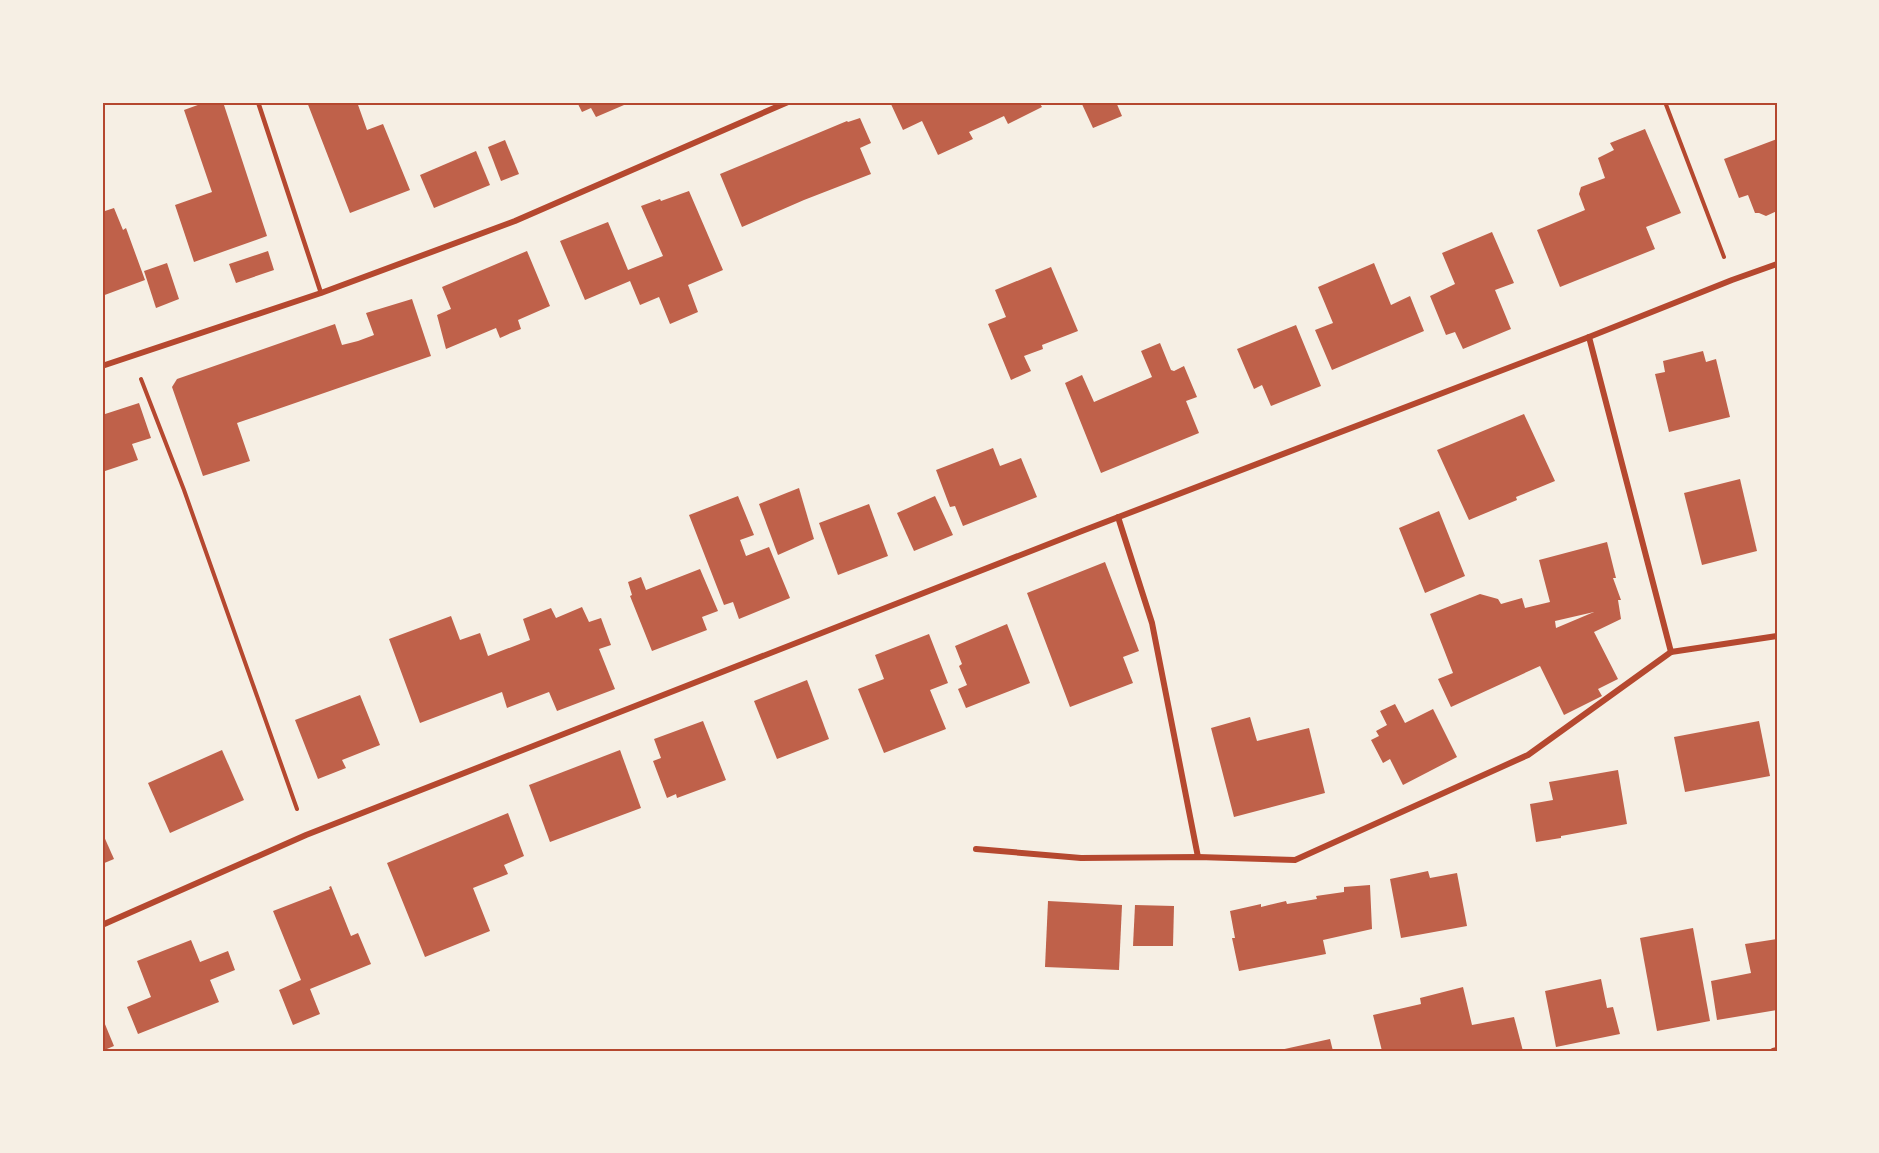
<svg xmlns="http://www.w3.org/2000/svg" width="1879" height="1153" font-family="Jost,sans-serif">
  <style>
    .building { fill: #bf614a; fill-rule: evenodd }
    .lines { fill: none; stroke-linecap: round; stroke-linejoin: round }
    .path { stroke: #b5482f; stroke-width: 4 }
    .service { stroke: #b5482f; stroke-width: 4.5 }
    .minor { stroke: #b5482f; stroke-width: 6 }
    .neatline { fill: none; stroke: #b5482f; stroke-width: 2 }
  </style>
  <rect width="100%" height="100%" fill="#f6efe4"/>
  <g class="building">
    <path d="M 206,102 L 223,102 L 267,236 L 194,262 L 175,205 L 212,192 L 184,110 Z"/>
    <path d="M 307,102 L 357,102 L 367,130 L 383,124 L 410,190 L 350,213 Z"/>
    <path d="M 577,102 L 631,102 L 596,117 L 591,108 L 582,112 Z"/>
    <path d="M 890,102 L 1039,102 L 1042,107 L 1008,124 L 1004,116 L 985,125 L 969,132 L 973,139 L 938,155 L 922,121 L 903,130 Z"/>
    <path d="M 1081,102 L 1116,102 L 1122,116 L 1093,128 Z"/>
    <path d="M 860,118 L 871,143 L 860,148 L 871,174 L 804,200 L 742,227 L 720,174 L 847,121 L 848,122 Z"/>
    <path d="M 1645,129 L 1681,213 L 1646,227 L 1655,249 L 1560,287 L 1537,230 L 1585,210 L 1579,194 L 1581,187 L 1605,178 L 1598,158 L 1614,150 L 1610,143 Z"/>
    <path d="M 1777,139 L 1777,211 L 1766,216 L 1759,213 L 1755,213 L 1748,195 L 1739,198 L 1724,159 Z"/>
    <path d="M 505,140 L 519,174 L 501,181 L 488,147 Z"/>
    <path d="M 476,151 L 490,185 L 434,208 L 420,175 Z"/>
    <path d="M 689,191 L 723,270 L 688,285 L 698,312 L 670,324 L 659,297 L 640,305 L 630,281 L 585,300 L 560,241 L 608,222 L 628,270 L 663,256 L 641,206 L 660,199 L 661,201 Z"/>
    <path d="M 114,208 L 123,230 L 126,228 L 145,280 L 102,296 L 102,212 Z"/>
    <path d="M 1492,232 L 1514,283 L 1495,290 L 1511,329 L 1463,349 L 1455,332 L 1446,335 L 1430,296 L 1455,284 L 1442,253 Z"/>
    <path d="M 268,251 L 274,270 L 236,283 L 229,264 Z"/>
    <path d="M 527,251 L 550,306 L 518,320 L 521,329 L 511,333 L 500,338 L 496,328 L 446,349 L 437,315 L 451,309 L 442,287 Z"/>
    <path d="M 167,263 L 179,299 L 156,308 L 144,271 Z"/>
    <path d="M 1374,263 L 1391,305 L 1410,296 L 1424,331 L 1332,370 L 1315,330 L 1333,323 L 1318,287 Z"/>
    <path d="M 1051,267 L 1078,331 L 1042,345 L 1043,349 L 1024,356 L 1031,371 L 1011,380 L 988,324 L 1006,317 L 995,290 Z"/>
    <path d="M 412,299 L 431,356 L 237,423 L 250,461 L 203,476 L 172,387 L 177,379 L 335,324 L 342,345 L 358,341 L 374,335 L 366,313 Z"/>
    <path d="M 1296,325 L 1321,386 L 1271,406 L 1262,385 L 1254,389 L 1237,349 Z"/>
    <path d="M 1160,343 L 1171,370 L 1174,371 L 1184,366 L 1197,397 L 1186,401 L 1199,433 L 1101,473 L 1065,383 L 1082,375 L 1094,402 L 1152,377 L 1141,351 Z"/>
    <path d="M 1703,351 L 1706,362 L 1716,359 L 1730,417 L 1669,432 L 1655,374 L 1665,372 L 1663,361 Z"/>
    <path d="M 139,403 L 151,438 L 132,444 L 138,460 L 102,472 L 102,415 Z"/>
    <path d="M 1524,414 L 1555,481 L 1516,497 L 1517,500 L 1469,520 L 1437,450 Z"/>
    <path d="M 993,448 L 1000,466 L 1021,458 L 1037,497 L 963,526 L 955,506 L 950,507 L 936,470 Z"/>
    <path d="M 1740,479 L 1757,551 L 1702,565 L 1684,493 Z"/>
    <path d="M 799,488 L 814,539 L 778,555 L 759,504 Z"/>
    <path d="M 738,496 L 754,535 L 740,540 L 746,556 L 769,547 L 790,598 L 739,619 L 733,602 L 724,605 L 689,515 Z"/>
    <path d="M 935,496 L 953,535 L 914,551 L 897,513 Z"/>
    <path d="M 869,504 L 888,556 L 838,575 L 819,523 Z"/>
    <path d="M 1439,511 L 1465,576 L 1425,593 L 1399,528 Z"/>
    <path d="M 1607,542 L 1616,578 L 1613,578 L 1621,600 L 1618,600 L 1621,619 L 1594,632 L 1618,679 L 1598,689 L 1602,696 L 1564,715 L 1540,666 L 1451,707 L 1438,679 L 1453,673 L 1430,614 L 1480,594 L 1498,599 L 1501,604 L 1522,598 L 1525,608 L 1550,602 L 1539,560 ZM 1594,612 L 1556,628 L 1555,621 Z"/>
    <path d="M 1105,562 L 1139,651 L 1123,657 L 1133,683 L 1070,707 L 1027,593 Z"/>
    <path d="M 700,569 L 718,611 L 702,617 L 707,630 L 652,651 L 630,596 L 632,595 L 628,582 L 641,577 L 646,590 Z"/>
    <path d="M 582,607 L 589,622 L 601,618 L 611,645 L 599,649 L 615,689 L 557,711 L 549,692 L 507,708 L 502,692 L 420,723 L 389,639 L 451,616 L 460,640 L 480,633 L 488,656 L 530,640 L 523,619 L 551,608 L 556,618 Z"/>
    <path d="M 1007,624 L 1030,683 L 966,708 L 958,689 L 967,685 L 959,666 L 962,664 L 955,646 Z"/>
    <path d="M 929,634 L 948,683 L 930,690 L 946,729 L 884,753 L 858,689 L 884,679 L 875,655 Z"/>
    <path d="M 807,680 L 829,739 L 777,759 L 754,701 Z"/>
    <path d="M 360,695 L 380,745 L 342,760 L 346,768 L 318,779 L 295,720 Z"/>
    <path d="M 1395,704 L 1405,723 L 1433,709 L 1457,757 L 1403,785 L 1390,759 L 1383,763 L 1371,740 L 1379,736 L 1376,731 L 1387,725 L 1380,711 Z"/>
    <path d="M 1250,717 L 1257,741 L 1309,728 L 1325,793 L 1234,817 L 1211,728 Z"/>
    <path d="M 703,721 L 726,780 L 677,798 L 676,794 L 667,798 L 653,761 L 661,758 L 654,739 Z"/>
    <path d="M 1759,721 L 1770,776 L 1685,792 L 1674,737 Z"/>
    <path d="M 222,750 L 244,800 L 170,833 L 148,783 Z"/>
    <path d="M 620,750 L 641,808 L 550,842 L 529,785 Z"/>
    <path d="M 1618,770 L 1627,824 L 1561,836 L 1561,838 L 1536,842 L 1530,804 L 1553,800 L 1549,782 Z"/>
    <path d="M 508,813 L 524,856 L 504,865 L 508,874 L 473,888 L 490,931 L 425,957 L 387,863 Z"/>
    <path d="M 102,832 L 114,859 L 102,864 Z"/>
    <path d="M 1428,871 L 1430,878 L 1457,873 L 1467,926 L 1401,938 L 1390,879 Z"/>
    <path d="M 1370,885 L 1372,929 L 1323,940 L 1326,954 L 1239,971 L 1232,938 L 1235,938 L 1230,911 L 1261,904 L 1261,907 L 1286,901 L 1287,904 L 1317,899 L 1316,896 L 1344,892 L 1344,887 Z"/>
    <path d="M 331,886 L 351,936 L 358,933 L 371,964 L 310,989 L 320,1014 L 293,1025 L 279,990 L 301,980 L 273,911 L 330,889 L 329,887 Z"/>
    <path d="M 1048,901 L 1122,905 L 1119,970 L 1045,967 Z"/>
    <path d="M 1135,905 L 1174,906 L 1173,946 L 1133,946 Z"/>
    <path d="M 1693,928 L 1710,1021 L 1657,1031 L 1640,938 Z"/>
    <path d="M 1777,939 L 1777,1010 L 1717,1020 L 1711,981 L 1751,973 L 1745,944 Z"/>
    <path d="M 191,940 L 200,962 L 228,951 L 235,970 L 210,980 L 219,1002 L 138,1034 L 127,1007 L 151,997 L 137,961 Z"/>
    <path d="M 1601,979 L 1607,1008 L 1613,1007 L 1620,1034 L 1556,1047 L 1545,991 Z"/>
    <path d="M 1463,987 L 1472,1025 L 1514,1017 L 1523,1051 L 1382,1051 L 1373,1015 L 1421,1004 L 1420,998 Z"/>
    <path d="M 102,1017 L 114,1046 L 102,1051 Z"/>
    <path d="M 1330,1039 L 1333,1051 L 1280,1051 L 1280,1050 Z"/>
  </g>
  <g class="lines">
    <g class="path">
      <path d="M 1665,102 L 1724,257"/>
      <path d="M 141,379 L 184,490 L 297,809"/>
    </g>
    <path class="service" d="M 258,102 L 321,293"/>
    <g class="minor">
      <path d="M 1589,337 L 1671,652 L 1777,636"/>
      <path d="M 102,366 L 321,293 L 515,221 L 788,102"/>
      <path d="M 1118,517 L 1152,623 L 1198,857"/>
      <path d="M 976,849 L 1081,858 L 1198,857 L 1295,860 L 1528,755 L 1671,652"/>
      <path d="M 102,925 L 306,835 L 1082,531 L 1589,337 L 1732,280 L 1777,264"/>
      <path d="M 1773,1051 L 1777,1050"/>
    </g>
  </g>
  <rect width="1879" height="1153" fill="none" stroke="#f6efe4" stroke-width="207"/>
  <rect x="104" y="104" width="1672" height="946" class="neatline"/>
</svg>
